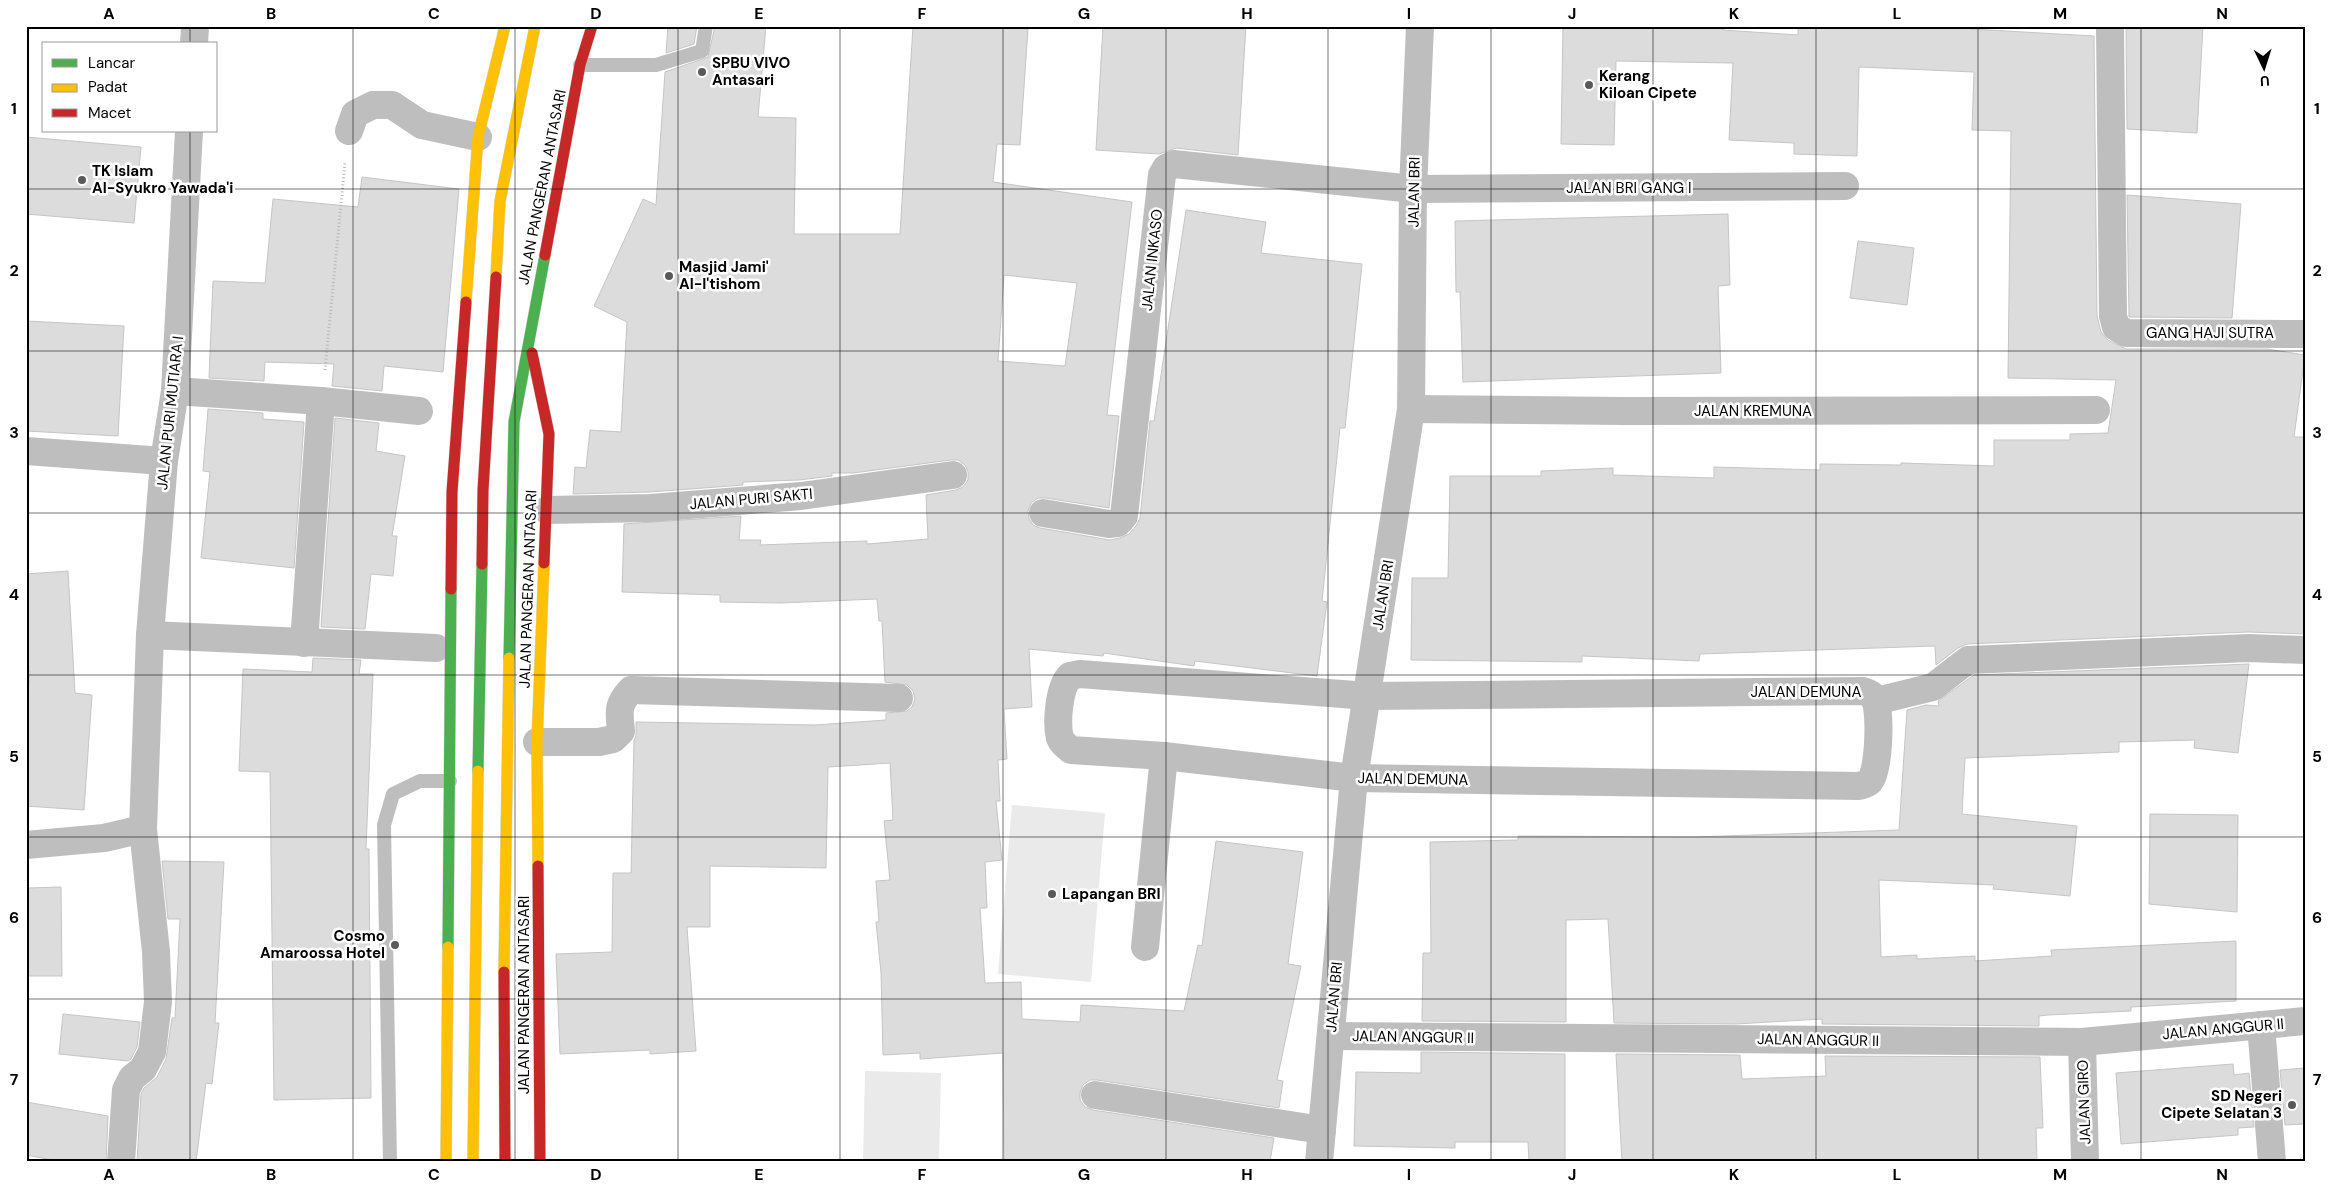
<svg xmlns="http://www.w3.org/2000/svg" width="2331" height="1188" font-family="'DM Sans',sans-serif">
  <style>
    .green { fill: #eaeaea }
    .building { fill: #dcdcdc; stroke: #c5c5c5; fill-rule: evenodd }
    .lines { fill: none; stroke-linecap: round; stroke-linejoin: round }
    .fast-casing { stroke: #dbdbdb; stroke-width: 12 }
    .slow-casing { stroke: #dbdbdb; stroke-width: 12 }
    .jam-casing { stroke: #dbdbdb; stroke-width: 12 }
    .path { stroke: #b8b8b8; stroke-width: 3; stroke-dasharray: 1 2.5; stroke-linecap: butt }
    .lane { stroke: #bebebe; stroke-width: 14 }
    .street { stroke: #bebebe; stroke-width: 28 }
    .fast { stroke: #4caf50; stroke-width: 11 }
    .slow { stroke: #ffc107; stroke-width: 11 }
    .jam { stroke: #c62828; stroke-width: 11 }
    .grid { fill: none; stroke: #000; stroke-width: 1; stroke-opacity: 0.55 }
    .poi-dot { fill: #595959; stroke: #fff; stroke-width: 2 }
    .labels { text-anchor: middle; stroke-width: 5; stroke-linejoin: round; paint-order: stroke }
    .poi-label { font-size: 15px; font-weight: bold; fill: #000; stroke: #fff; text-anchor: start }
    .street-label { font-size: 15px; fill: #000; stroke: #fff }
    .neatline { fill: none; stroke: #000; stroke-width: 2 }
    .grid-label { font-size: 16px; text-anchor: middle; font-weight: bold; fill: #000 }
  </style>
  <rect width="100%" height="100%" fill="#fff"/>
  <g class="green">
    <path d="M 1012,805 L 1105,813 L 1091,982 L 998,974 Z"/>
    <path d="M 865,1071 L 941,1073 L 939,1162 L 863,1162 Z"/>
  </g>
  <g class="building">
    <path d="M 668,26 L 697,26 L 694,44 L 666,53 Z"/>
    <path d="M 715,26 L 766,26 L 758,117 L 796,118 L 794,234 L 900,234 L 913,26 L 983,26 L 1028,29 L 1020,145 L 997,144 L 993,182 L 1132,202 L 1107,415 L 1119,416 L 1109,508 L 1046,498 L 1038,498 L 1031,503 L 1028,511 L 1029,519 L 1033,525 L 1040,528 L 1110,540 L 1120,538 L 1129,534 L 1136,526 L 1140,518 L 1150,421 L 1154,421 L 1186,210 L 1266,222 L 1261,253 L 1362,264 L 1345,428 L 1340,428 L 1322,601 L 1327,602 L 1317,676 L 1195,661 L 1194,666 L 1104,653 L 1103,656 L 1029,649 L 1032,707 L 1004,709 L 1007,759 L 998,760 L 1000,801 L 996,801 L 1002,860 L 985,862 L 987,908 L 980,908 L 985,983 L 1021,982 L 1022,1019 L 1080,1022 L 1081,1005 L 1184,1011 L 1198,945 L 1202,946 L 1216,841 L 1303,852 L 1288,964 L 1301,966 L 1277,1080 L 1283,1081 L 1279,1108 L 1097,1080 L 1090,1080 L 1083,1085 L 1080,1093 L 1080,1100 L 1085,1107 L 1093,1110 L 1274,1138 L 1270,1162 L 1004,1162 L 1003,1053 L 920,1059 L 920,1053 L 883,1055 L 881,973 L 876,922 L 879,922 L 876,881 L 890,880 L 884,821 L 893,820 L 890,763 L 828,767 L 826,868 L 710,866 L 710,927 L 687,927 L 696,1051 L 650,1054 L 650,1050 L 560,1054 L 556,954 L 612,952 L 613,873 L 631,873 L 634,740 L 636,736 L 636,722 L 815,725 L 886,720 L 886,713 L 907,711 L 912,707 L 915,699 L 913,691 L 907,685 L 885,682 L 882,621 L 879,621 L 877,599 L 780,603 L 720,602 L 720,595 L 622,592 L 624,524 L 741,516 L 739,540 L 761,540 L 760,545 L 867,541 L 867,544 L 928,539 L 926,495 L 956,490 L 963,487 L 968,480 L 968,472 L 965,465 L 958,460 L 951,460 L 853,473 L 832,473 L 832,476 L 799,480 L 743,482 L 743,485 L 650,492 L 573,494 L 575,467 L 586,468 L 590,430 L 621,432 L 627,322 L 594,306 L 643,199 L 656,205 L 665,72 L 708,57 ZM 1004,275 L 1077,283 L 1065,366 L 998,361 Z"/>
    <path d="M 1103,26 L 1246,26 L 1238,155 L 1176,148 L 1159,154 L 1096,150 Z"/>
    <path d="M 1563,26 L 1723,26 L 1723,30 L 1798,35 L 1798,26 L 1970,26 L 1970,29 L 2094,36 L 2097,316 L 2101,332 L 2108,340 L 2126,349 L 2267,349 L 2305,355 L 2294,437 L 2305,437 L 2305,634 L 2248,632 L 1967,644 L 1958,648 L 1936,665 L 1935,646 L 1700,654 L 1699,661 L 1582,656 L 1582,662 L 1411,660 L 1412,578 L 1448,578 L 1450,476 L 1541,476 L 1541,471 L 1613,468 L 1613,475 L 1714,478 L 1714,467 L 1820,470 L 1820,464 L 1901,465 L 1901,463 L 1994,466 L 1994,440 L 2070,440 L 2070,434 L 2108,433 L 2116,380 L 2008,378 L 2011,131 L 1972,130 L 1974,72 L 1859,67 L 1857,156 L 1794,154 L 1794,143 L 1729,140 L 1733,63 L 1616,61 L 1614,145 L 1561,144 Z"/>
    <path d="M 2126,26 L 2203,26 L 2197,133 L 2127,129 Z"/>
    <path d="M 26,137 L 141,147 L 134,223 L 26,214 Z"/>
    <path d="M 362,177 L 459,189 L 443,372 L 384,366 L 382,391 L 332,386 L 334,364 L 265,362 L 264,381 L 209,378 L 213,281 L 265,283 L 273,199 L 358,207 Z"/>
    <path d="M 2127,195 L 2241,204 L 2232,318 L 2129,317 Z"/>
    <path d="M 1728,214 L 1730,285 L 1718,286 L 1721,373 L 1463,382 L 1460,292 L 1456,292 L 1455,221 Z"/>
    <path d="M 1858,241 L 1914,248 L 1907,305 L 1850,298 Z"/>
    <path d="M 26,321 L 124,326 L 118,436 L 26,431 Z"/>
    <path d="M 208,409 L 263,413 L 263,419 L 304,422 L 294,568 L 201,558 L 210,472 L 203,471 Z"/>
    <path d="M 335,418 L 379,423 L 376,451 L 405,456 L 392,536 L 397,536 L 393,576 L 371,574 L 365,629 L 321,627 Z"/>
    <path d="M 68,571 L 75,693 L 92,695 L 84,810 L 26,806 L 26,721 L 30,671 L 26,671 L 26,574 Z"/>
    <path d="M 313,658 L 361,660 L 359,674 L 373,674 L 366,849 L 369,849 L 371,1098 L 274,1100 L 270,772 L 239,771 L 243,669 L 312,672 Z"/>
    <path d="M 2249,664 L 2238,753 L 2194,748 L 2195,740 L 2119,742 L 2119,752 L 1965,758 L 1962,814 L 2077,826 L 2070,896 L 1993,889 L 1994,885 L 1879,880 L 1881,957 L 1917,955 L 1917,959 L 1975,956 L 1975,961 L 2052,956 L 2051,950 L 2236,941 L 2236,1001 L 2131,1007 L 2131,1011 L 2048,1015 L 2039,1016 L 2039,1026 L 1822,1024 L 1822,1019 L 1736,1024 L 1614,1023 L 1608,919 L 1566,920 L 1566,1022 L 1422,1021 L 1423,953 L 1431,953 L 1430,842 L 1518,840 L 1518,836 L 1694,837 L 1899,830 L 1907,710 L 1926,705 L 1939,706 L 1938,701 L 1974,675 Z"/>
    <path d="M 2150,814 L 2238,815 L 2237,912 L 2149,904 Z"/>
    <path d="M 162,861 L 224,862 L 215,1023 L 219,1023 L 212,1084 L 206,1083 L 196,1162 L 137,1162 L 141,1094 L 144,1088 L 157,1077 L 166,1059 L 172,1018 L 175,1018 L 180,919 L 168,919 Z"/>
    <path d="M 61,887 L 62,976 L 26,976 L 26,888 Z"/>
    <path d="M 63,1014 L 140,1022 L 137,1047 L 131,1059 L 128,1061 L 59,1054 Z"/>
    <path d="M 1421,1052 L 1565,1054 L 1565,1162 L 1529,1162 L 1528,1142 L 1455,1142 L 1455,1148 L 1354,1146 L 1356,1072 L 1421,1073 Z"/>
    <path d="M 1616,1054 L 1740,1055 L 1742,1079 L 1826,1076 L 1825,1056 L 2040,1057 L 2043,1128 L 2036,1128 L 2037,1162 L 1622,1162 Z"/>
    <path d="M 2233,1064 L 2234,1075 L 2249,1073 L 2254,1127 L 2238,1128 L 2238,1135 L 2121,1144 L 2116,1073 Z"/>
    <path d="M 2305,1068 L 2305,1124 L 2285,1125 L 2280,1070 Z"/>
    <path d="M 26,1102 L 108,1116 L 106,1162 L 64,1162 L 26,1155 Z"/>
  </g>
  <g class="lines">
    <defs>
      <g id="fast">
        <path d="M 509,658 L 514,422 L 545,255"/>
        <path d="M 478,771 L 482,564"/>
        <path d="M 448,947 L 451,589"/>
      </g>
      <g id="slow">
        <path d="M 496,277 L 500,201 L 535,26"/>
        <path d="M 466,302 L 478,137 L 505,26"/>
        <path d="M 538,866 L 537,742 L 544,563"/>
        <path d="M 504,972 L 509,658"/>
        <path d="M 446,1162 L 448,947"/>
        <path d="M 473,1162 L 478,771"/>
      </g>
      <g id="jam">
        <path d="M 545,255 L 580,65 L 592,26"/>
        <path d="M 532,353 L 549,434 L 544,563"/>
        <path d="M 482,564 L 483,490 L 496,277"/>
        <path d="M 451,589 L 452,492 L 466,302"/>
        <path d="M 538,866 L 540,1162"/>
        <path d="M 504,972 L 505,1162"/>
      </g>
    </defs>
    <use href="#fast" class="fast-casing"/>
    <use href="#slow" class="slow-casing"/>
    <use href="#jam" class="jam-casing"/>
    <path class="path" d="M 325,370 L 345,162"/>
    <g class="lane">
      <path d="M 580,65 L 656,65 L 702,51 L 706,26"/>
      <path d="M 390,1162 L 384,825 L 393,794 L 420,781 L 450,781"/>
    </g>
    <g class="street">
      <path d="M 2110,26 L 2113,316 L 2116,327 L 2126,333 L 2305,334"/>
      <path d="M 194,44 L 195,26"/>
      <path d="M 349,131 L 355,114 L 373,105 L 392,105 L 422,125 L 478,137"/>
      <path d="M 175,391 L 321,401 L 419,411"/>
      <path d="M 1411,409 L 1624,411 L 2096,410"/>
      <path d="M 26,451 L 164,461"/>
      <path d="M 547,510 L 651,508 L 801,496 L 953,475"/>
      <path d="M 1043,513 L 1109,524 L 1118,523 L 1124,516 L 1162,175 L 1166,168 L 1174,164 L 1413,189 L 1845,186"/>
      <path d="M 150,635 L 436,648"/>
      <path d="M 304,643 L 321,401"/>
      <path d="M 1080,674 L 1368,696 L 1863,691 C 1869,693 1872,694 1875,700 C 1881,713 1879,770 1870,781 C 1867,784 1863,785 1859,786 L 1354,778 L 1164,756 L 1071,750 C 1066,746 1062,743 1060,738 C 1056,723 1059,687 1070,676 Z"/>
      <path d="M 1876,701 L 1933,687 L 1968,660 L 2249,648 L 2305,650"/>
      <path d="M 537,742 L 599,742 L 613,739 L 621,731 C 619,711 617,705 631,690 L 899,698"/>
      <path d="M 26,845 L 104,838 L 143,829"/>
      <path d="M 1145,947 L 1164,756"/>
      <path d="M 2261,1025 L 2272,1162"/>
      <path d="M 1331,1036 L 2082,1042 L 2305,1021"/>
      <path d="M 2082,1042 L 2085,1162"/>
      <path d="M 1095,1095 L 1322,1130"/>
      <path d="M 121,1162 L 126,1090 L 132,1078 L 143,1069 L 152,1052 L 158,1002 L 156,952 L 143,829 L 150,635 L 164,461 L 175,391 L 189,131"/>
      <path d="M 1319,1162 L 1354,778 L 1411,409 L 1413,189 L 1420,26"/>
    </g>
    <use href="#fast" class="fast"/>
    <use href="#slow" class="slow"/>
    <use href="#jam" class="jam"/>
  </g>
  <path class="grid" d="M 190,26 L 190,44M 353,26 L 353,1162M 515,26 L 515,1162M 678,26 L 678,1162M 840,26 L 840,1162M 1003,26 L 1003,1162M 1166,26 L 1166,1162M 1328,26 L 1328,1162M 1491,26 L 1491,1162M 1653,26 L 1653,1162M 1816,26 L 1816,1162M 1978,26 L 1978,1162M 2141,26 L 2141,1162M 190,131 L 190,1162M 26,189 L 2305,189M 26,351 L 2305,351M 26,513 L 2305,513M 26,675 L 2305,675M 26,837 L 2305,837M 26,999 L 2305,999"/>
  <g class="poi-dot">
    <circle cx="702" cy="72" r="5"/>
    <circle cx="1589" cy="85" r="5"/>
    <circle cx="82" cy="180" r="5"/>
    <circle cx="669" cy="276" r="5"/>
    <circle cx="1052" cy="894" r="5"/>
    <circle cx="395" cy="945" r="5"/>
    <circle cx="2292" cy="1105" r="5"/>
  </g>
  <g class="labels">
    <g class="poi-label">
      <text x="712" y="68">SPBU VIVO<tspan x="712" dy="17">Antasari</tspan></text>
      <text x="1599" y="81">Kerang<tspan x="1599" dy="17">Kiloan Cipete</tspan></text>
      <text x="92" y="176">TK Islam<tspan x="92" dy="17">Al-Syukro Yawada'i</tspan></text>
      <text x="679" y="272">Masjid Jami'<tspan x="679" dy="17">Al-I'tishom</tspan></text>
      <text x="1062" y="899">Lapangan BRI</text>
      <text x="385" y="941" text-anchor="end">Cosmo<tspan x="385" dy="17">Amaroossa Hotel</tspan></text>
      <text x="2282" y="1101" text-anchor="end">SD Negeri<tspan x="2282" dy="17">Cipete Selatan 3</tspan></text>
    </g>
    <g class="street-label">
      <text transform="translate(542 187) rotate(-79)" y="5">JALAN PANGERAN ANTASARI</text>
      <text x="1629" y="193">JALAN BRI GANG I</text>
      <text transform="translate(1414 192) rotate(-89)" y="5">JALAN BRI</text>
      <text transform="translate(1152 260) rotate(-84)" y="5">JALAN INKASO</text>
      <text x="2210" y="338">GANG HAJI SUTRA</text>
      <text x="1753" y="416">JALAN KREMUNA</text>
      <text transform="translate(170 413) rotate(-84)" y="5">JALAN PURI MUTIARA I</text>
      <text transform="translate(751 499) rotate(-5)" y="5">JALAN PURI SAKTI</text>
      <text transform="translate(528 589) rotate(-88)" y="5">JALAN PANGERAN ANTASARI</text>
      <text transform="translate(1383 595) rotate(-81)" y="5">JALAN BRI</text>
      <text x="1806" y="697">JALAN DEMUNA</text>
      <text transform="translate(1413 779) rotate(1)" y="5">JALAN DEMUNA</text>
      <text transform="translate(524 995) rotate(-90)" y="5">JALAN PANGERAN ANTASARI</text>
      <text transform="translate(1334 997) rotate(-85)" y="5">JALAN BRI</text>
      <text transform="translate(2223 1029) rotate(-5)" y="5">JALAN ANGGUR II</text>
      <text transform="translate(1413 1037) rotate(1)" y="5">JALAN ANGGUR II</text>
      <text transform="translate(1818 1040) rotate(1)" y="5">JALAN ANGGUR II</text>
      <text transform="translate(2084 1102) rotate(-92)" y="5">JALAN GIRO</text>
    </g>
  </g>
  <rect width="2331" height="1188" fill="none" stroke="#ffffff" stroke-width="55"/>
  <rect x="42" y="42" width="175" height="90" fill="#ffffff" stroke="#999999"/>
  <rect x="52" y="59" width="25" height="8" fill="#4caf50" stroke="#999999"/>
  <text x="88" y="68" font-size="15" fill="#000000">Lancar</text>
  <rect x="52" y="84" width="25" height="8" fill="#ffc107" stroke="#999999"/>
  <text x="88" y="92" font-size="15" fill="#000000">Padat</text>
  <rect x="52" y="109" width="25" height="8" fill="#c62828" stroke="#999999"/>
  <text x="88" y="118" font-size="15" fill="#000000">Macet</text>
  <g transform="translate(2264 68) rotate(176)" stroke="#ffffff" stroke-width="4" paint-order="stroke">
  <path d="M0-4L9 19L0 12L-9 19Z" fill="#000000"/>
  <text y="-8" font-size="14" font-weight="bold" text-anchor="middle" fill="#000000">U</text>
  </g>
  <rect x="28" y="28" width="2276" height="1132" class="neatline"/>
  <g class="grid-label">
    <text x="109" y="19">A</text>
    <text x="271" y="19">B</text>
    <text x="434" y="19">C</text>
    <text x="596" y="19">D</text>
    <text x="759" y="19">E</text>
    <text x="922" y="19">F</text>
    <text x="1084" y="19">G</text>
    <text x="1247" y="19">H</text>
    <text x="1409" y="19">I</text>
    <text x="1572" y="19">J</text>
    <text x="1734" y="19">K</text>
    <text x="1897" y="19">L</text>
    <text x="2060" y="19">M</text>
    <text x="2222" y="19">N</text>
    <text x="14" y="114">1</text>
    <text x="2317" y="114">1</text>
    <text x="14" y="276">2</text>
    <text x="2317" y="276">2</text>
    <text x="14" y="438">3</text>
    <text x="2317" y="438">3</text>
    <text x="14" y="600">4</text>
    <text x="2317" y="600">4</text>
    <text x="14" y="762">5</text>
    <text x="2317" y="762">5</text>
    <text x="14" y="923">6</text>
    <text x="2317" y="923">6</text>
    <text x="14" y="1085">7</text>
    <text x="2317" y="1085">7</text>
    <text x="109" y="1180">A</text>
    <text x="271" y="1180">B</text>
    <text x="434" y="1180">C</text>
    <text x="596" y="1180">D</text>
    <text x="759" y="1180">E</text>
    <text x="922" y="1180">F</text>
    <text x="1084" y="1180">G</text>
    <text x="1247" y="1180">H</text>
    <text x="1409" y="1180">I</text>
    <text x="1572" y="1180">J</text>
    <text x="1734" y="1180">K</text>
    <text x="1897" y="1180">L</text>
    <text x="2060" y="1180">M</text>
    <text x="2222" y="1180">N</text>
  </g>
</svg>
